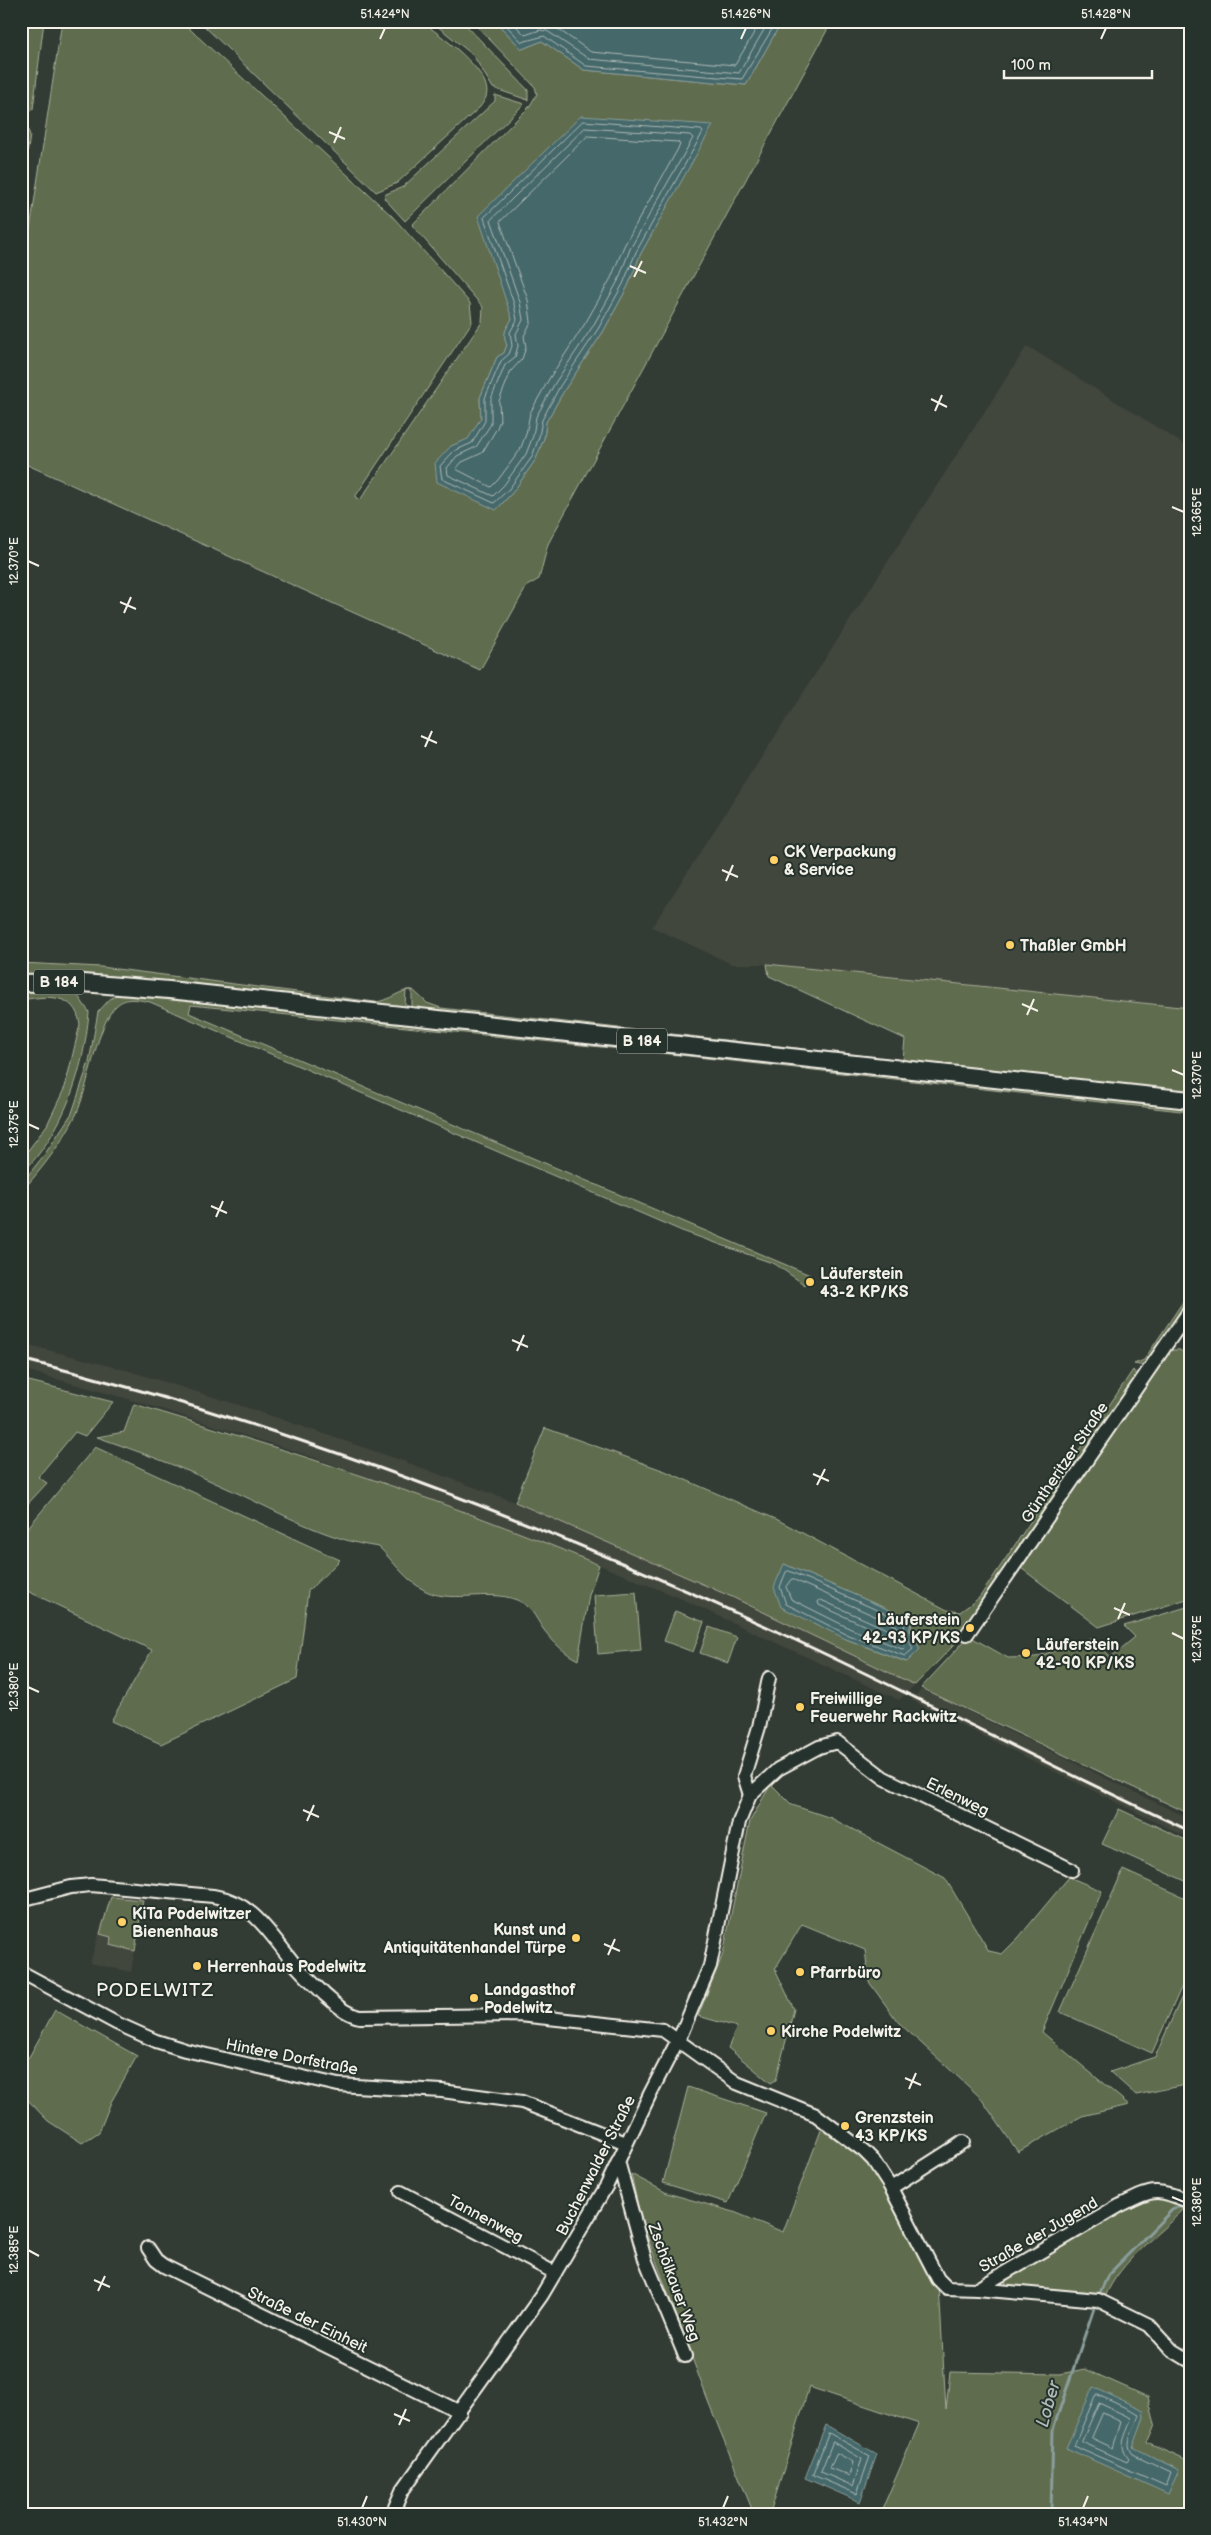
<svg xmlns="http://www.w3.org/2000/svg" width="1211" height="2535" font-family="'Balsamiq Sans',sans-serif">
  <style>
    .built { fill: #43463d }
    .green { fill: #5f6c4e; stroke: #aaae9b; fill-rule: evenodd }
    .water { fill: #44676a; stroke: #8a9e9c }
    .lines { fill: none; stroke-linecap: round; stroke-linejoin: round }
    .shore { stroke: #aebab6; stroke-width: 1 }
    .stream { stroke: #8a9e9c; stroke-width: 3 }
    .minor-casing { stroke: #f4f1e8; stroke-width: 16 }
    .major-casing { stroke: #f4f1e8; stroke-width: 20 }
    .minor { stroke: #26332d; stroke-width: 12 }
    .major { stroke: #26332d; stroke-width: 16 }
    .rail { stroke: #f4f1e8; stroke-width: 3 }
    .ticks { fill: none; stroke: #f4f1e8; stroke-width: 2 }
    .poi-dot { fill: #ffd166; stroke: #26332d; stroke-width: 2 }
    .labels { text-anchor: middle; stroke-width: 4; stroke-linejoin: round; paint-order: stroke }
    .shield { fill: #26332d; stroke: #b6b8b0; stroke-width: 1 }
    .shield-label { font-size: 15px; font-weight: bold; fill: #f4f1e8 }
    .poi-label { font-size: 16px; font-weight: bold; fill: #f4f1e8; stroke: #26332d; text-anchor: start }
    .street-label { font-size: 16px; fill: #f4f1e8; stroke: #26332d }
    .water-label { font-size: 18px; font-style: italic; fill: #aebab6; stroke: #26332d }
    .quarter-label { font-size: 19px; letter-spacing: 1px; fill: #f4f1e8; stroke: #26332d }
    .neatline { fill: none; stroke: #f4f1e8; stroke-width: 2 }
    .ticks-label { font-size: 12px; text-anchor: middle; fill: #f4f1e8 }
  </style>
  <rect width="100%" height="100%" fill="#333c34"/>
  <filter id="ink" filterUnits="userSpaceOnUse"><feTurbulence type="fractalNoise" baseFrequency=".02" numOctaves="2"/><feDisplacementMap in="SourceGraphic" scale="10" xChannelSelector="R" yChannelSelector="G"/><feConvolveMatrix kernelMatrix="1 2 1 2 8 2 1 2 1" color-interpolation-filters="sRGB"/></filter>
  <g filter="url(#ink)">
    <g class="built">
      <path d="M 1027,346 L 1190,448 L 1190,1008 L 767,964 L 732,964 L 652,927 Z"/>
      <path d="M 21,1343 L 129,1371 L 239,1405 L 403,1461 L 520,1504 L 732,1597 L 915,1685 L 899,1700 L 682,1599 L 514,1530 L 304,1454 L 142,1403 L 21,1369 Z"/>
      <path d="M 922,1689 L 1190,1819 L 1190,1839 L 911,1700 Z"/>
      <path d="M 110,1896 L 144,1899 L 131,1972 L 90,1963 Z"/>
    </g>
    <g class="green">
      <path d="M 21,21 L 44,21 L 33,109 L 21,117 Z"/>
      <path d="M 62,21 L 181,21 L 393,217 L 470,303 L 472,322 L 355,497 L 360,500 L 482,322 L 483,307 L 412,225 L 529,107 L 537,94 L 535,87 L 472,21 L 495,21 L 522,49 L 542,41 L 584,70 L 746,85 L 782,21 L 832,21 L 548,544 L 539,579 L 527,586 L 480,670 L 21,462 L 21,288 ZM 712,125 L 640,255 L 628,286 L 603,332 L 565,389 L 546,422 L 544,438 L 536,459 L 513,492 L 496,510 L 451,446 L 468,440 L 481,418 L 480,398 L 497,357 L 504,353 L 507,345 C 502,334 506,329 512,319 L 510,306 Z"/>
      <path d="M 199,21 L 421,21 C 437,33 495,73 486,97 C 485,100 482,104 480,107 L 397,183 L 376,192 Z"/>
      <path d="M 431,21 L 462,21 L 528,90 L 528,100 L 493,88 L 473,55 Z"/>
      <path d="M 495,95 L 524,104 L 405,221 L 384,198 L 386,194 L 403,187 L 495,101 Z"/>
      <path d="M 21,124 L 27,128 L 30,135 L 21,196 Z"/>
      <path d="M 21,963 L 101,967 L 375,1002 C 390,1001 400,989 413,990 L 427,1003 L 441,1008 L 903,1060 L 905,1039 L 769,976 L 767,964 L 1190,1008 L 1190,1094 L 415,1011 L 412,1005 L 412,990 L 406,990 L 405,1005 L 402,1009 L 21,977 Z"/>
      <path d="M 21,987 L 74,990 L 89,1012 C 84,1071 64,1132 21,1174 L 21,1160 L 47,1125 L 65,1087 L 80,1024 C 75,992 46,996 21,1000 Z"/>
      <path d="M 122,992 L 1190,1105 L 1190,1112 L 679,1055 L 191,1005 L 189,1013 L 810,1275 L 805,1285 L 775,1264 L 682,1231 L 150,1002 C 139,1000 127,996 117,1005 C 97,1022 89,1087 76,1115 C 62,1143 42,1169 21,1192 L 21,1184 L 45,1154 L 72,1113 L 89,1062 L 98,1012 L 110,999 Z"/>
      <path d="M 1190,1291 C 1190,1308 1175,1313 1171,1328 L 1145,1366 L 1134,1364 L 1144,1360 Z"/>
      <path d="M 1169,1350 L 1180,1350 L 1190,1359 L 1190,1598 L 1099,1627 L 1021,1568 Z"/>
      <path d="M 1133,1370 L 1137,1376 L 979,1611 L 953,1646 L 915,1685 L 732,1597 L 515,1502 L 545,1428 L 665,1471 L 778,1520 L 947,1610 L 960,1612 L 979,1598 ZM 784,1564 L 912,1620 L 906,1662 L 846,1639 Z"/>
      <path d="M 21,1379 L 113,1402 L 85,1436 L 75,1432 L 38,1477 L 47,1483 L 23,1509 L 21,1508 Z"/>
      <path d="M 134,1404 C 291,1451 448,1501 599,1565 L 589,1595 L 578,1660 C 564,1653 554,1643 544,1630 C 538,1622 532,1608 523,1603 C 493,1586 455,1605 426,1591 C 406,1581 394,1562 379,1547 C 324,1540 272,1508 222,1486 C 181,1467 140,1452 97,1437 L 124,1432 Z"/>
      <path d="M 95,1447 L 340,1560 L 308,1591 L 297,1679 L 161,1744 L 111,1721 L 152,1650 L 21,1588 L 21,1536 Z"/>
      <path d="M 636,1592 L 641,1650 L 598,1654 L 594,1595 Z"/>
      <path d="M 1190,1606 L 1190,1814 L 921,1688 L 969,1636 L 1008,1658 L 1036,1657 L 1092,1638 L 1111,1657 L 1135,1637 L 1124,1626 Z"/>
      <path d="M 675,1611 L 704,1622 L 693,1652 L 664,1641 Z"/>
      <path d="M 709,1627 L 737,1637 L 728,1663 L 700,1653 Z"/>
      <path d="M 771,1784 L 792,1805 L 831,1818 L 945,1878 L 989,1951 L 1002,1954 L 1019,1937 L 1069,1877 L 1102,1891 L 1042,2032 L 1129,2105 L 1082,2116 L 1018,2152 L 980,2097 L 898,2022 L 869,1982 L 865,1950 L 802,1924 L 775,1969 L 794,2009 L 776,2080 L 771,2083 L 728,2048 L 737,2027 L 698,2016 L 723,1954 L 750,1821 Z"/>
      <path d="M 1119,1809 L 1190,1842 L 1190,1883 L 1102,1844 Z"/>
      <path d="M 1123,1870 L 1190,1900 L 1190,1968 L 1152,2053 L 1060,2012 Z"/>
      <path d="M 111,1897 L 143,1900 L 135,1951 L 110,1945 L 111,1937 L 100,1934 Z"/>
      <path d="M 1190,1978 L 1190,2084 L 1136,2095 L 1110,2072 L 1155,2057 Z"/>
      <path d="M 55,2010 L 137,2056 L 111,2102 L 99,2132 L 82,2143 L 48,2121 L 26,2098 L 21,2096 L 21,2061 L 29,2057 Z"/>
      <path d="M 688,2087 L 766,2113 L 728,2203 L 663,2183 Z"/>
      <path d="M 823,2125 L 872,2165 L 939,2285 L 946,2410 L 950,2372 L 1060,2374 L 1085,2369 L 1148,2397 L 1155,2424 L 1147,2443 L 1190,2462 L 1190,2514 L 880,2514 L 919,2424 L 809,2387 L 770,2514 L 754,2514 L 708,2401 L 641,2220 L 631,2174 L 667,2193 L 734,2212 L 783,2232 ZM 1144,2417 L 1133,2443 L 1135,2449 L 1179,2470 L 1066,2448 Z"/>
      <path d="M 1159,2197 L 1174,2200 L 1185,2208 C 1158,2235 1120,2261 1105,2297 L 1007,2286 L 1005,2282 L 1018,2272 C 1060,2249 1114,2208 1159,2197 Z"/>
    </g>
    <g class="water">
      <path d="M 495,21 L 782,21 L 746,85 L 584,70 L 542,41 L 522,49 Z"/>
      <path d="M 581,116 L 713,125 L 640,255 L 628,286 L 603,332 L 565,389 L 546,422 L 544,438 L 536,459 L 513,492 L 496,510 L 437,482 L 435,463 L 451,446 L 468,439 L 481,418 L 480,398 L 497,357 L 504,353 L 507,345 C 502,334 506,329 512,319 L 478,216 Z"/>
      <path d="M 784,1564 L 912,1620 L 909,1630 L 920,1649 L 907,1662 L 846,1639 L 781,1607 L 774,1587 Z"/>
      <path d="M 1093,2387 L 1143,2410 L 1144,2417 L 1133,2447 L 1179,2470 L 1168,2494 L 1066,2448 Z"/>
      <path d="M 826,2425 L 877,2454 L 860,2502 L 805,2478 Z"/>
    </g>
    <g class="lines">
      <g class="shore">
        <path d="M 502,21 L 522,42 L 544,36 L 586,66 L 742,79 L 777,21"/>
        <path d="M 511,21 L 525,35 L 540,30 L 547,31 L 589,59 L 739,73 L 769,21"/>
        <path d="M 521,21 L 527,26 L 539,22 L 549,23 L 591,52 L 735,65 L 761,21"/>
        <path d="M 583,121 L 701,130 L 703,132 L 636,252 L 623,284 L 598,329 L 560,386 L 542,420 L 539,437 L 532,457 L 509,489 L 494,503 L 442,479 L 440,466 L 454,451 L 472,443 L 485,421 L 485,398 L 501,361 L 509,354 L 512,346 L 510,332 L 517,320 L 514,304 L 484,218 Z"/>
        <path d="M 585,128 L 690,135 L 693,138 L 630,249 L 618,281 L 593,326 L 555,383 L 536,417 L 533,436 L 526,454 L 504,485 L 493,496 L 448,475 L 447,468 L 457,456 L 476,447 L 491,424 L 491,399 L 505,365 L 515,357 L 518,346 L 516,334 L 523,320 L 520,302 L 491,220 Z"/>
        <path d="M 588,136 L 678,142 L 680,145 L 624,246 L 611,278 L 586,322 L 549,379 L 530,413 L 526,434 L 520,450 L 498,480 L 491,487 L 456,469 L 462,462 L 482,453 L 497,428 L 500,420 L 499,401 L 511,371 L 522,359 L 526,347 L 524,336 L 531,322 L 528,300 L 500,222 Z"/>
        <path d="M 789,1571 L 904,1622 L 905,1632 L 913,1649 L 905,1656 L 848,1635 L 786,1604 L 780,1587 L 786,1572 Z"/>
        <path d="M 792,1579 L 897,1626 L 905,1648 L 902,1649 L 851,1629 L 791,1599 L 786,1587 Z"/>
        <path d="M 821,1600 L 889,1630 L 891,1635 L 888,1636 L 819,1605 L 818,1602 Z"/>
        <path d="M 1098,2395 L 1139,2414 C 1137,2427 1122,2442 1133,2454 L 1171,2472 L 1166,2486 L 1074,2446 L 1095,2396 Z"/>
        <path d="M 1099,2403 L 1131,2418 C 1128,2434 1116,2444 1129,2459 L 1127,2462 L 1082,2442 Z"/>
        <path d="M 1103,2413 L 1121,2422 L 1113,2448 L 1092,2438 Z"/>
        <path d="M 829,2433 L 870,2456 L 857,2494 L 813,2475 Z"/>
        <path d="M 833,2442 L 862,2459 L 853,2486 L 821,2472 Z"/>
        <path d="M 837,2453 L 853,2462 L 849,2476 L 830,2468 Z"/>
      </g>
      <g class="stream">
        <path d="M 1099,2295 L 1108,2275 L 1172,2210 L 1182,2205"/>
        <path d="M 1051,2514 L 1053,2429 L 1095,2305"/>
      </g>
      <defs>
        <g id="minor">
          <path d="M 1187,1315 L 1190,1338"/>
          <path d="M 967,1634 L 1190,1310"/>
          <path d="M 750,1795 L 744,1776 L 759,1727 L 769,1678"/>
          <path d="M 21,1900 L 71,1887 L 91,1885 L 213,1896 C 253,1902 269,1933 293,1962 C 303,1974 314,1984 325,1995 C 337,2005 345,2014 360,2017 L 519,2015 L 663,2030 L 737,2083 L 816,2115 L 864,2151 L 873,2160 L 891,2188 L 938,2279 L 947,2288 L 977,2289 L 1119,2206 C 1154,2189 1155,2187 1190,2202"/>
          <path d="M 21,1972 L 116,2023 L 156,2041 L 185,2050 L 338,2085 L 442,2091 L 522,2102 L 626,2143"/>
          <path d="M 618,2161 L 645,2259 L 685,2356"/>
          <path d="M 891,2188 L 963,2142"/>
          <path d="M 401,2192 L 555,2273"/>
          <path d="M 148,2248 L 156,2260 L 164,2266 L 460,2412"/>
          <path d="M 977,2289 L 1098,2300 L 1149,2325 L 1172,2350 L 1190,2361"/>
          <path d="M 392,2514 L 402,2491 L 542,2295 L 607,2185 L 650,2094 L 682,2032 L 710,1966 L 739,1822 L 750,1795 L 778,1769 L 819,1747 L 837,1742 L 884,1778 L 1072,1870"/>
        </g>
        <path id="major" d="M 21,983 L 70,982 L 169,990 L 1190,1100"/>
      </defs>
      <use href="#minor" class="minor-casing"/>
      <use href="#major" class="major-casing"/>
      <use href="#minor" class="minor"/>
      <use href="#major" class="major"/>
      <path class="rail" d="M 21,1359 C 282,1423 535,1520 778,1632 C 917,1696 1051,1767 1190,1831"/>
    </g>
  </g>
  <path class="ticks" d="M 380,39 L 385,28M 741,39 L 746,28M 1101,39 L 1106,28M 329,132 L 345,139M 334,143 L 341,127M 630,266 L 646,273M 634,277 L 642,261M 931,399 L 947,407M 935,411 L 942,395M 1172,507 L 1184,512M 28,561 L 39,566M 120,602 L 136,609M 124,613 L 131,597M 421,736 L 437,743M 425,747 L 432,731M 722,870 L 738,877M 726,881 L 733,865M 1022,1004 L 1038,1011M 1027,1015 L 1034,999M 1172,1070 L 1184,1075M 28,1124 L 39,1129M 211,1206 L 227,1213M 216,1217 L 223,1201M 512,1340 L 528,1347M 517,1351 L 524,1335M 813,1474 L 829,1481M 817,1485 L 825,1469M 1114,1608 L 1130,1615M 1118,1619 L 1125,1603M 1172,1633 L 1184,1639M 28,1687 L 39,1692M 303,1810 L 319,1817M 307,1821 L 314,1805M 604,1944 L 620,1951M 608,1955 L 615,1939M 905,2078 L 921,2085M 909,2089 L 916,2073M 1172,2197 L 1184,2202M 28,2250 L 39,2256M 94,2280 L 110,2287M 98,2291 L 105,2276M 394,2414 L 410,2421M 399,2425 L 406,2409M 362,2508 L 367,2496M 723,2508 L 728,2496M 1083,2508 L 1088,2496"/>
  <g class="poi-dot">
    <circle cx="774" cy="860" r="5"/>
    <circle cx="1010" cy="945" r="5"/>
    <circle cx="810" cy="1282" r="5"/>
    <circle cx="970" cy="1628" r="5"/>
    <circle cx="1026" cy="1653" r="5"/>
    <circle cx="800" cy="1707" r="5"/>
    <circle cx="122" cy="1922" r="5"/>
    <circle cx="576" cy="1938" r="5"/>
    <circle cx="197" cy="1966" r="5"/>
    <circle cx="800" cy="1972" r="5"/>
    <circle cx="474" cy="1998" r="5"/>
    <circle cx="771" cy="2031" r="5"/>
    <circle cx="845" cy="2126" r="5"/>
  </g>
  <g class="labels">
    <g class="shield">
      <rect x="34" y="969.5" width="50" height="25" rx="4"/>
      <rect x="617" y="1028.5" width="50" height="25" rx="4"/>
    </g>
    <g class="shield-label">
      <text x="59" y="987">B 184</text>
      <text x="642" y="1046">B 184</text>
    </g>
    <g class="poi-label">
      <text x="784" y="857">CK Verpackung<tspan x="784" dy="18">&amp; Service</tspan></text>
      <text x="1020" y="951">Thaßler GmbH</text>
      <text x="820" y="1279">Läuferstein<tspan x="820" dy="18">43-2 KP/KS</tspan></text>
      <text x="960" y="1625" text-anchor="end">Läuferstein<tspan x="960" dy="18">42-93 KP/KS</tspan></text>
      <text x="1036" y="1650">Läuferstein<tspan x="1036" dy="18">42-90 KP/KS</tspan></text>
      <text x="810" y="1704">Freiwillige<tspan x="810" dy="18">Feuerwehr Rackwitz</tspan></text>
      <text x="132" y="1919">KiTa Podelwitzer<tspan x="132" dy="18">Bienenhaus</tspan></text>
      <text x="566" y="1935" text-anchor="end">Kunst und<tspan x="566" dy="18">Antiquitätenhandel Türpe</tspan></text>
      <text x="207" y="1972">Herrenhaus Podelwitz</text>
      <text x="810" y="1978">Pfarrbüro</text>
      <text x="484" y="1995">Landgasthof<tspan x="484" dy="18">Podelwitz</tspan></text>
      <text x="781" y="2037">Kirche Podelwitz</text>
      <text x="855" y="2123">Grenzstein<tspan x="855" dy="18">43 KP/KS</tspan></text>
    </g>
    <g class="street-label">
      <text transform="translate(1064 1462) rotate(-56)" y="6">Güntheritzer Straße</text>
      <text transform="translate(958 1796) rotate(26)" y="6">Erlenweg</text>
      <text transform="translate(292 2056) rotate(11)" y="6">Hintere Dorfstraße</text>
      <text transform="translate(595 2165) rotate(-63)" y="6">Buchenwalder Straße</text>
      <text transform="translate(486 2218) rotate(28)" y="6">Tannenweg</text>
      <text transform="translate(1038 2234) rotate(-30)" y="6">Straße der Jugend</text>
      <text transform="translate(675 2282) rotate(70)" y="6">Zschölkauer Weg</text>
      <text transform="translate(308 2319) rotate(26)" y="6">Straße der Einheit</text>
    </g>
    <g class="water-label">
      <text transform="translate(1048 2404) rotate(-74)" y="6">Lober</text>
    </g>
    <g class="quarter-label">
      <text x="155" y="1996">PODELWITZ</text>
    </g>
  </g>
  <rect width="1211" height="2535" fill="none" stroke="#26332d" stroke-width="55"/>
  <path d="M1004 70v8h148v-8" fill="none" stroke="#f4f1e8" stroke-width="2.5"/>
  <text x="1011" y="70" font-size="15" fill="#f4f1e8" stroke="#26332d" stroke-width="4" paint-order="stroke">100 m</text>
  <rect x="28" y="28" width="1156" height="2480" class="neatline"/>
  <g class="ticks-label">
    <text x="385" y="18">51.424°N</text>
    <text x="746" y="18">51.426°N</text>
    <text x="1106" y="18">51.428°N</text>
    <text transform="translate(1197 512) rotate(-90)" y="4">12.365°E</text>
    <text transform="translate(14 561) rotate(-90)" y="4">12.370°E</text>
    <text transform="translate(1197 1075) rotate(-90)" y="4">12.370°E</text>
    <text transform="translate(14 1124) rotate(-90)" y="4">12.375°E</text>
    <text transform="translate(1197 1639) rotate(-90)" y="4">12.375°E</text>
    <text transform="translate(14 1687) rotate(-90)" y="4">12.380°E</text>
    <text transform="translate(1197 2202) rotate(-90)" y="4">12.380°E</text>
    <text transform="translate(14 2250) rotate(-90)" y="4">12.385°E</text>
    <text x="362" y="2526">51.430°N</text>
    <text x="723" y="2526">51.432°N</text>
    <text x="1083" y="2526">51.434°N</text>
  </g>
</svg>
